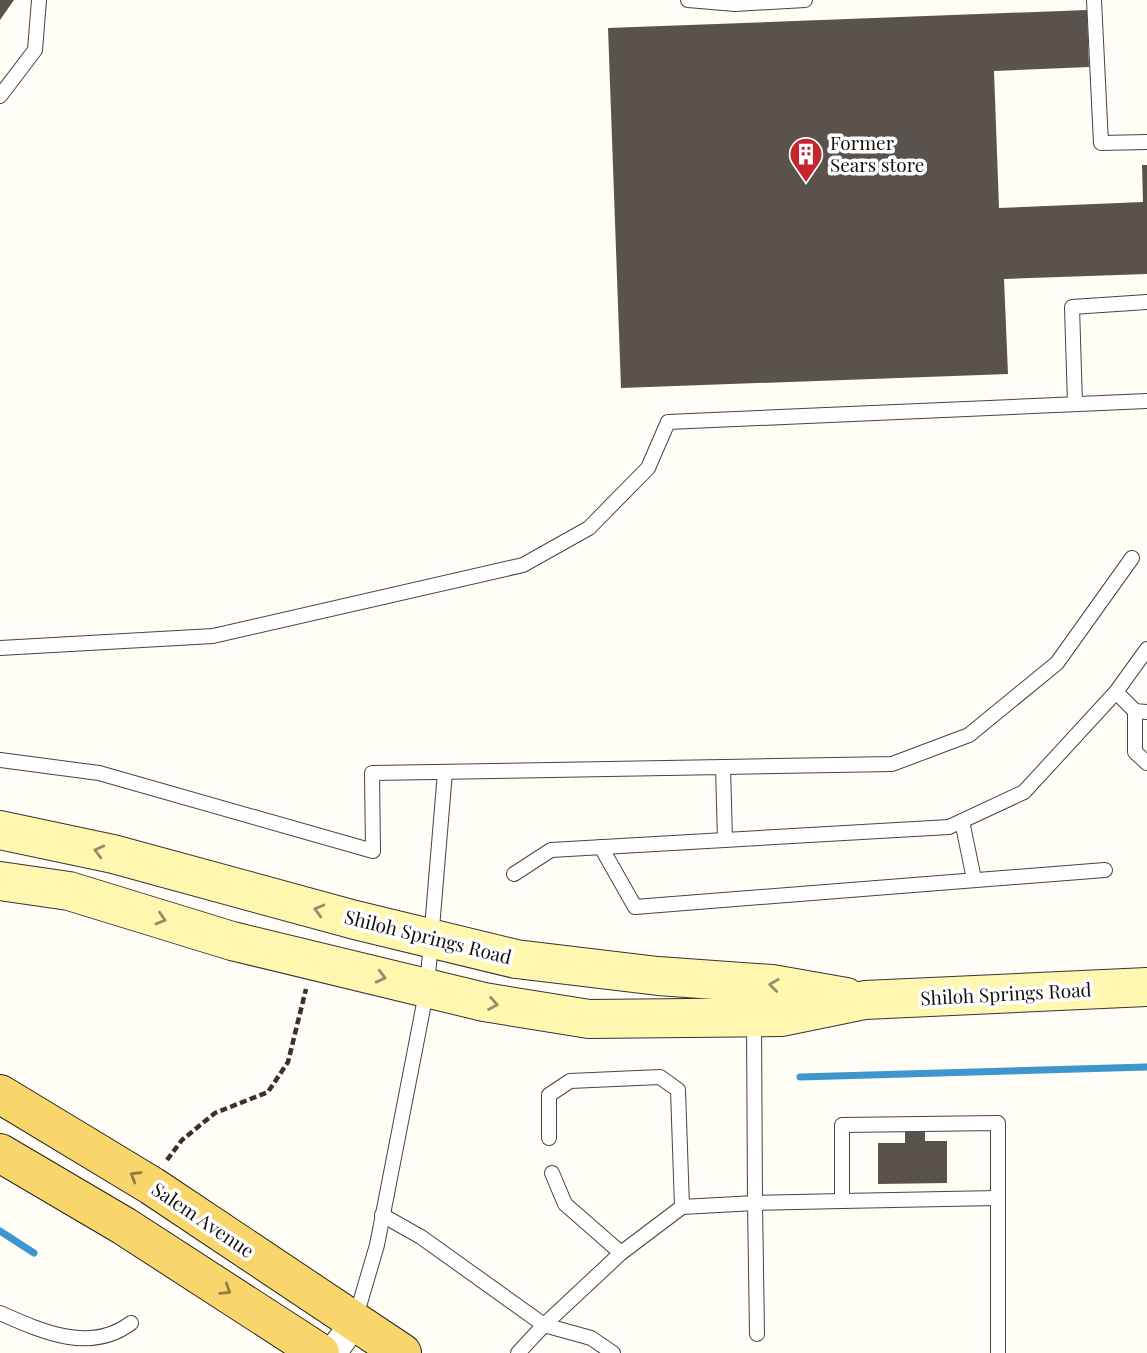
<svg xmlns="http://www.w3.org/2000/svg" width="1147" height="1353" font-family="'Playfair Display',serif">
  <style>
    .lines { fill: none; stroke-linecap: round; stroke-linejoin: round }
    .stream { stroke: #3f96cf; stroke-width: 7 }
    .building { fill: #5a524d }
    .lane-casing { stroke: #444; stroke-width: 16 }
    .street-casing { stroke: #444; stroke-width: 30 }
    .secondary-casing { stroke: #333; stroke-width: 40 }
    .primary-casing { stroke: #222; stroke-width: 40 }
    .path { stroke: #333; stroke-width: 4.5; stroke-dasharray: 7 3.5; stroke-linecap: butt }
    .lane { stroke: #fff; stroke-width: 14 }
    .street { stroke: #fff; stroke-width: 28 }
    .secondary { stroke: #fff6b0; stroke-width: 38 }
    .primary { stroke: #f9d66b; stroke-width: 38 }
    .oneway { stroke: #948f68 }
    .oneway2 { stroke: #917d42 }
    .labels { text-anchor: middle; stroke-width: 7; stroke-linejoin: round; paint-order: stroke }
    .poi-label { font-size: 19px; fill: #111; stroke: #fff; text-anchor: start }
    .street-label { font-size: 19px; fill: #111; stroke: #fff }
  </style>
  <rect width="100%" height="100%" fill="#fffdf5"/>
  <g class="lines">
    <g class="stream">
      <path d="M 800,1077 L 1147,1067"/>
      <path d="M 0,1231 L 34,1253"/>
    </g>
  </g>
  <g class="building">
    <path d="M 0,0 L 14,0 L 0,20 Z"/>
    <path d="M 1087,10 L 1089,67 L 994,71 L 999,208 L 1143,202 L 1142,165 L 1147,165 L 1147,274 L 1004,279 L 1008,374 L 621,388 L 608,28 Z"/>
    <path d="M 905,1132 L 925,1132 L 925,1141 L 947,1141 L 947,1183 L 878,1184 L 878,1143 L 905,1143 Z"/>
  </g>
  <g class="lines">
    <defs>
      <g id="lane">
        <path d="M 688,0 L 735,4 L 805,0"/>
        <path d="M 1094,0 L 1101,143 L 1147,142"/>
        <path d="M 0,96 L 35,50 L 39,0"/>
        <path d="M 1075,404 L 1072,307 L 1147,302"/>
        <path d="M 0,648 L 213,636 L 523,565 L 589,528 L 648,468 L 668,422 L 1147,401"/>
        <path d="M 1116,692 L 1135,711 L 1147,712"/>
        <path d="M 1135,711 L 1135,752 L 1147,763"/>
        <path d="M 0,760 L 99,773 L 373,851 L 372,773 L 723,767 L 725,840"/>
        <path d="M 723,767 L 892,764 L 969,735 L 1057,663 L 1132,558"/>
        <path d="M 962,821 L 974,879"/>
        <path d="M 601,847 L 635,907 L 1105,870"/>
        <path d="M 514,874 L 551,850 L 949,827 L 1024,792 L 1116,692 L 1147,649"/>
        <path d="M 754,1019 L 755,1203 L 842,1201 L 842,1125 L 998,1123 L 998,1353"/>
        <path d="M 549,1138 L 549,1095 L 570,1081 L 660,1077 L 678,1090 L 682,1207 L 755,1203 L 757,1334"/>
        <path d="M 842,1201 L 997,1198"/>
        <path d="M 382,1215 L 421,1237 L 544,1325 L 621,1253 L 565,1204 L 552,1173"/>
        <path d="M 621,1253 L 682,1207"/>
        <path d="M 0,1313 C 45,1333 91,1353 131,1323"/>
        <path d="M 355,1320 L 377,1245 L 427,988 L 445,772"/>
        <path d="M 518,1353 L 544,1325 L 591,1338 L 613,1353"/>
      </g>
      <path id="street" d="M 332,1353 L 355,1322"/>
      <g id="secondary">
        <path d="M 0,830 L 113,854 L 355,920 L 516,959 L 658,976 L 772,984 L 846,997"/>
        <path d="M 0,881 L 69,891 L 232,941 L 484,1002 L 589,1019 L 782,1017 L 865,1000 L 1147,987"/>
      </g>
      <g id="primary">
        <path d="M 0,1094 L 152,1186 L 402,1353"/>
        <path d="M 0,1153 L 124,1226 L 320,1353"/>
      </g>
    </defs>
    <use href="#lane" class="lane-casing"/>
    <use href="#street" class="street-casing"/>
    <use href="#secondary" class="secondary-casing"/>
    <use href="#primary" class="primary-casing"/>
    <path class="path" d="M 167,1160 L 182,1140 L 215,1113 L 268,1092 L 288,1062 L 306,989"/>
    <use href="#lane" class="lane"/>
    <use href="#street" class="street"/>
    <use href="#secondary" class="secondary"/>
    <use href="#primary" class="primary"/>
  </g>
  <defs><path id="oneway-chevron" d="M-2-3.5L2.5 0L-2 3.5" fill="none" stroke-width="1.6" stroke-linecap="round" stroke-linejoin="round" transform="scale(1.75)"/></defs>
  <g class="oneway">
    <use href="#oneway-chevron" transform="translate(99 851) rotate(-166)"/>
    <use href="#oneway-chevron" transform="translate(319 910) rotate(-165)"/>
    <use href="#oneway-chevron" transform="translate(161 919) rotate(17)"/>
    <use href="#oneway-chevron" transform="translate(381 977) rotate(14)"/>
    <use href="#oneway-chevron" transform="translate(774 985) rotate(-173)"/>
    <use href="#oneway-chevron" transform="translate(493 1004) rotate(10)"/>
  </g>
  <g class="oneway2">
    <use href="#oneway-chevron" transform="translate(135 1176) rotate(-149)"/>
    <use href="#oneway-chevron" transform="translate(226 1290) rotate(32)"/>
  </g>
  <defs>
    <symbol id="building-pin" viewBox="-11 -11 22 30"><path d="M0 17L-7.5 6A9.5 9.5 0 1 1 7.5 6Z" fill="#c4262e" stroke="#fff"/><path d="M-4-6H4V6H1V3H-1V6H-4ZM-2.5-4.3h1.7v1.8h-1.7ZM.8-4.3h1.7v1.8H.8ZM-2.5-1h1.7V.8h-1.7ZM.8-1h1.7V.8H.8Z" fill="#fff"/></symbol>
  </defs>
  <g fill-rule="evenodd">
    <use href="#building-pin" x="787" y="135" width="38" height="52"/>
  </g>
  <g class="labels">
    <g class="poi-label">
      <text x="830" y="150">Former<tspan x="830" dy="22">Sears store</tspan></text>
    </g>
    <g class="street-label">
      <text transform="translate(428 937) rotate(14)" y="7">Shiloh Springs Road</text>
      <text transform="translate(1006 994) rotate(-3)" y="7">Shiloh Springs Road</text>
      <text transform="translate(203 1220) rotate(34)" y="7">Salem Avenue</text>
    </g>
  </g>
</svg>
